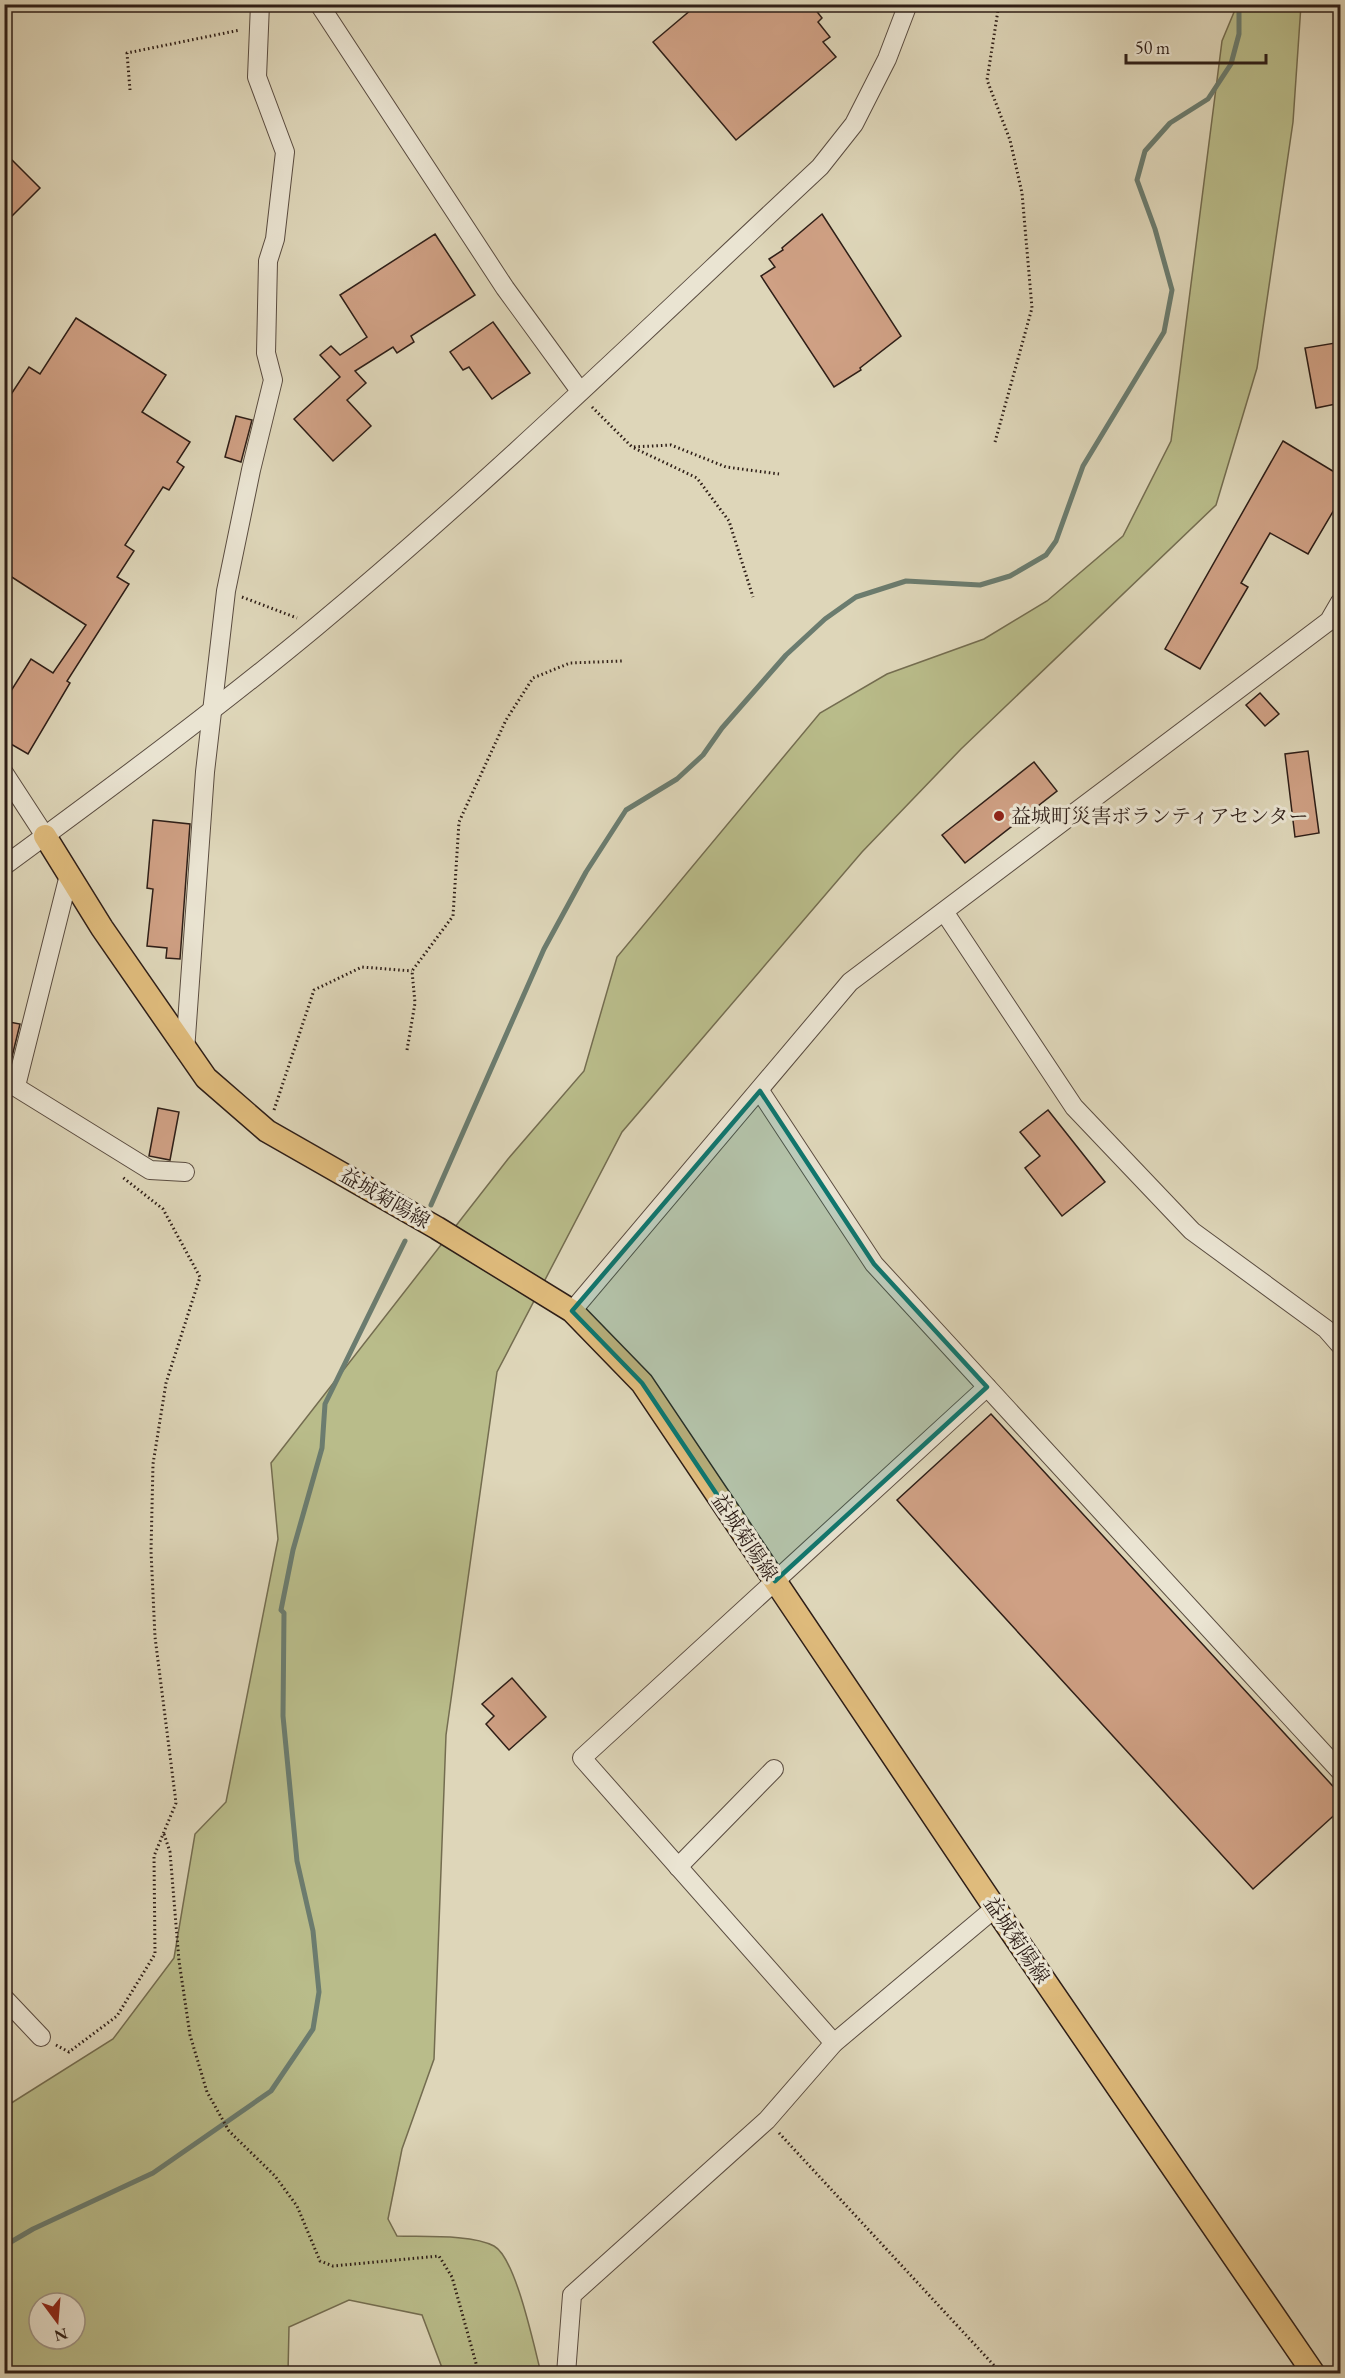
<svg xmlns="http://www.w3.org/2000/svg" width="1345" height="2378" font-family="'EB Garamond','Noto Serif JP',serif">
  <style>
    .green { fill: #b9bc8a; stroke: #746d50; stroke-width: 1.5; fill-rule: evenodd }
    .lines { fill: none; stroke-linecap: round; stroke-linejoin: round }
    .stream { stroke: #6b7c6f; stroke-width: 5 }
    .building { fill: #cfa084; stroke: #2e1e17; stroke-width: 1.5 }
    .minor-casing { stroke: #5a4c40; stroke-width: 20 }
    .major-casing { stroke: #2e1e17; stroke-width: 25 }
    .path { stroke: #2e1e17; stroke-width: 3; stroke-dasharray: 1.5 3; stroke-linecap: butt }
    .minor { stroke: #eae4d2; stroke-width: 18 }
    .major { stroke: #dfbb7c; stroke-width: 22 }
    .marked { fill: #0f766e; fill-opacity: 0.2; stroke: #0f766e; stroke-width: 4.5; stroke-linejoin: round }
    .poi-dot { fill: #8f2418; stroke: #eae4d2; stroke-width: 2 }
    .labels { text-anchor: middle; stroke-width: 6; stroke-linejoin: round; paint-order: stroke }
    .poi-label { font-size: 20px; fill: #2e1e17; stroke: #eae4d2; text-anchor: start }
    .street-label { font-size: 20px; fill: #2e1e17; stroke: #eae4d2 }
  </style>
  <rect width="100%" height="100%" fill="#ded6b9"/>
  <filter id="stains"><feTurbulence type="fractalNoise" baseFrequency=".00333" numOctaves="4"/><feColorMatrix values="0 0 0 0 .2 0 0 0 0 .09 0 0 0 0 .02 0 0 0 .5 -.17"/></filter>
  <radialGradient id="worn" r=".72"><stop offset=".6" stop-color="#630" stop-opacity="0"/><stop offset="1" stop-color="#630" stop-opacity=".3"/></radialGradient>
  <path class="green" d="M 1237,5 L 1301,5 L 1293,122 L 1257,368 L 1216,505 L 961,749 L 862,852 L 622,1132 L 497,1372 L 446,1735 L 434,2059 L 402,2149 L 388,2219 L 397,2236 C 422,2237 472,2234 494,2246 C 516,2258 534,2347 541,2373 L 444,2373 L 422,2315 L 349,2300 L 289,2327 L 288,2373 L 5,2374 L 5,2107 L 113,2039 L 174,1958 L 195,1834 L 226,1802 L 278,1539 L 271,1463 L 508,1159 L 584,1071 L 617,957 L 820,713 L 887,674 L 984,639 L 1047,601 L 1123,536 L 1171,441 L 1222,41 ZM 39,2303 L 75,2303 L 75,2339 L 39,2339 Z"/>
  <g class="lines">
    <g class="stream">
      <path d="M 431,1205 L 544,949 L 586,872 L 626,810 L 677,779 L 703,755 L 722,728 L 786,655 L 825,619 L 856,597 L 906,581 L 980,585 L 1010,576 L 1046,555 L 1056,541 L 1083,466 L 1164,332 L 1172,290 L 1155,229 L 1137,180 L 1145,151 L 1170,123 L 1208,99 L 1231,64 L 1239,34 L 1239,4"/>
      <path d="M 4,2246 L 33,2229 L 153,2173 L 271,2091 L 313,2029 L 319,1992 L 313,1931 L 297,1861 L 283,1716 L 284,1613 L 281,1610 L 293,1550 L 322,1448 L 325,1404 L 405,1241"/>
    </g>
  </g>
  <g class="building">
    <path d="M 698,4 L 811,4 L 822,18 L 818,22 L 830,37 L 823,42 L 836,57 L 736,140 L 653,42 Z"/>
    <path d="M 4,152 L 40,188 L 4,224 Z"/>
    <path d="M 822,214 L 901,336 L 860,368 L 861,370 L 834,387 L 761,276 L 775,267 L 769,259 L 783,250 L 782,248 Z"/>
    <path d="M 435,234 L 475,295 L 411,336 L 414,342 L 397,353 L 393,347 L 355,371 L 366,383 L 347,400 L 371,426 L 333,461 L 294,419 L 340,377 L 320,355 L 331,346 L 340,355 L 367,337 L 340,295 Z"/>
    <path d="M 76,318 L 166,375 L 142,412 L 190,442 L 177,462 L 184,467 L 169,490 L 163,487 L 125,545 L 134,551 L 117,577 L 129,584 L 67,681 L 70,683 L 28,754 L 4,740 L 4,702 L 31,659 L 53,673 L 86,625 L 4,572 L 4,405 L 29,367 L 40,374 Z"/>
    <path d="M 493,322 L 530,373 L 492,399 L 469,367 L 463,370 L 450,352 Z"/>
    <path d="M 1335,343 L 1341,375 L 1341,403 L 1316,408 L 1305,348 Z"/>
    <path d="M 236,416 L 252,420 L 241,462 L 225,457 Z"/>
    <path d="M 1283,441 L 1341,476 L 1341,498 L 1308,554 L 1270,533 L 1241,583 L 1248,587 L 1200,669 L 1165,649 Z"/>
    <path d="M 1260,693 L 1279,714 L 1265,726 L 1246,705 Z"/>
    <path d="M 1308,751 L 1319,833 L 1295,837 L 1285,754 Z"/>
    <path d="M 1034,762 L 1057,791 L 965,863 L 942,835 Z"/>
    <path d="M 153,820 L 190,824 L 180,959 L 166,958 L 167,948 L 147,946 L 153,889 L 147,888 Z"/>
    <path d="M 4,1021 L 20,1024 L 10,1065 L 4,1065 Z"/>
    <path d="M 158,1108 L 179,1112 L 170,1160 L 149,1156 Z"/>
    <path d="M 1048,1110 L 1105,1182 L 1062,1216 L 1025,1168 L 1040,1156 L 1020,1132 Z"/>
    <path d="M 991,1414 L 1341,1795 L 1341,1809 L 1253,1889 L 897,1500 Z"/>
    <path d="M 512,1678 L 546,1717 L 509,1750 L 486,1724 L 494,1716 L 482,1704 Z"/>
  </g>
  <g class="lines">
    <defs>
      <g id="minor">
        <path d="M 319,4 L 505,288 L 580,391"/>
        <path d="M 4,773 L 45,836"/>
        <path d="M 4,866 C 110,788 216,710 317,626 C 491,481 654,322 820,167 L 854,124 L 887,59 L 908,4"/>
        <path d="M 945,913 L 1074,1107 L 1192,1231 L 1326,1329 L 1340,1345"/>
        <path d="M 185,1051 L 205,772 L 226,591 L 251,470 L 273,380 L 266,353 L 268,261 L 275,239 L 285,152 L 257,77 L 260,4"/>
        <path d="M 6,1081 L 150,1170 L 185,1172"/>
        <path d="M 16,1086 L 69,875"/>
        <path d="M 760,1091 L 874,1264 L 1340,1771"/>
        <path d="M 572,1311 L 850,982 L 1329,621 L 1340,602"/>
        <path d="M 678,1867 L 774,1769"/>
        <path d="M 4,1998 L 41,2037"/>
        <path d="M 834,2043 L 582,1758 L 987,1387"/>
        <path d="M 566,2374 L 572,2295 L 767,2120 L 834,2043 L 995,1908"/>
      </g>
      <path id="major" d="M 45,836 L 102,928 L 206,1078 L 267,1131 L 437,1228 L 572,1311 L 642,1383 L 995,1908 L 1314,2374"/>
    </defs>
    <use href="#minor" class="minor-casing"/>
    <use href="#major" class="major-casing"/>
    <g class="path">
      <path d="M 130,90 L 127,53 L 240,30"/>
      <path d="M 592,407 L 632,447 L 671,445 L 726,467 L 779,474"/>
      <path d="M 995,442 L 1032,308 L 1022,193 L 1010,140 L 987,80 L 999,4"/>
      <path d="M 634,448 L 697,478 L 729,521 L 753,597"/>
      <path d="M 242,597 L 297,618"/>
      <path d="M 407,1050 L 415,1003 L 412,971 L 453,916 L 459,822 L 506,720 L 533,678 L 570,663 L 622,661"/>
      <path d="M 274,1110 L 314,990 L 362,967 L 412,971"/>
      <path d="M 164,1834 L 170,1852 L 179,1961 L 190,2035 L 207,2092 L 229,2131 L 275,2176 L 297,2206 L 320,2261 L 333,2266 L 439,2256 L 452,2277 L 479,2374"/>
      <path d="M 56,2045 L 69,2052 L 117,2016 L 155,1954 L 154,1856 L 176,1803 L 155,1637 L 151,1551 L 153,1464 L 166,1383 L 200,1277 L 163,1209 L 121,1176"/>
      <path d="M 779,2133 L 1002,2374"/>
    </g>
    <use href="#minor" class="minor"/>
    <use href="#major" class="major"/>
  </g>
  <path class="marked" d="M 760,1091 L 874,1264 L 987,1387 L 775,1581 L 642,1383 L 572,1311 Z"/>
  <circle class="poi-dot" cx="999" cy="816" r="6"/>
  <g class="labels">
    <g class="poi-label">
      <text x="1011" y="823">益城町災害ボランティアセンター</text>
    </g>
    <g class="street-label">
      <text transform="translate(385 1198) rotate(30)" y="7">益城菊陽線</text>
      <text transform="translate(745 1537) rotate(56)" y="7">益城菊陽線</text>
      <text transform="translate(1017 1940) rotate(56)" y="7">益城菊陽線</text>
    </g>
  </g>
  <rect width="1345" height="2378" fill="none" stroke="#ded6b9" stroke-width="24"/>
  <rect x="6" y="6" width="1333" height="2366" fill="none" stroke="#2e1e17" stroke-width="3"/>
  <rect x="12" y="12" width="1321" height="2354" fill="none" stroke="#2e1e17" stroke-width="1.5"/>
  <g transform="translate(57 2321) rotate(164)"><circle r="28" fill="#eae4d2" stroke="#9f9587" stroke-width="1.5"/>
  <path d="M0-4.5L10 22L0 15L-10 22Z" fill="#8f2418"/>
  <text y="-9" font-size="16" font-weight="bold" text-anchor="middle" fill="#2e1e17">N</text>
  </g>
  <path d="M1126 54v9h140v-9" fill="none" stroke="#2e1e17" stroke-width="3"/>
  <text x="1135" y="54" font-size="18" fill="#2e1e17" stroke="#eae4d2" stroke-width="4.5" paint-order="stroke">50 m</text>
  <rect width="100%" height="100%" filter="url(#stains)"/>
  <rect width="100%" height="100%" fill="url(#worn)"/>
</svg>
